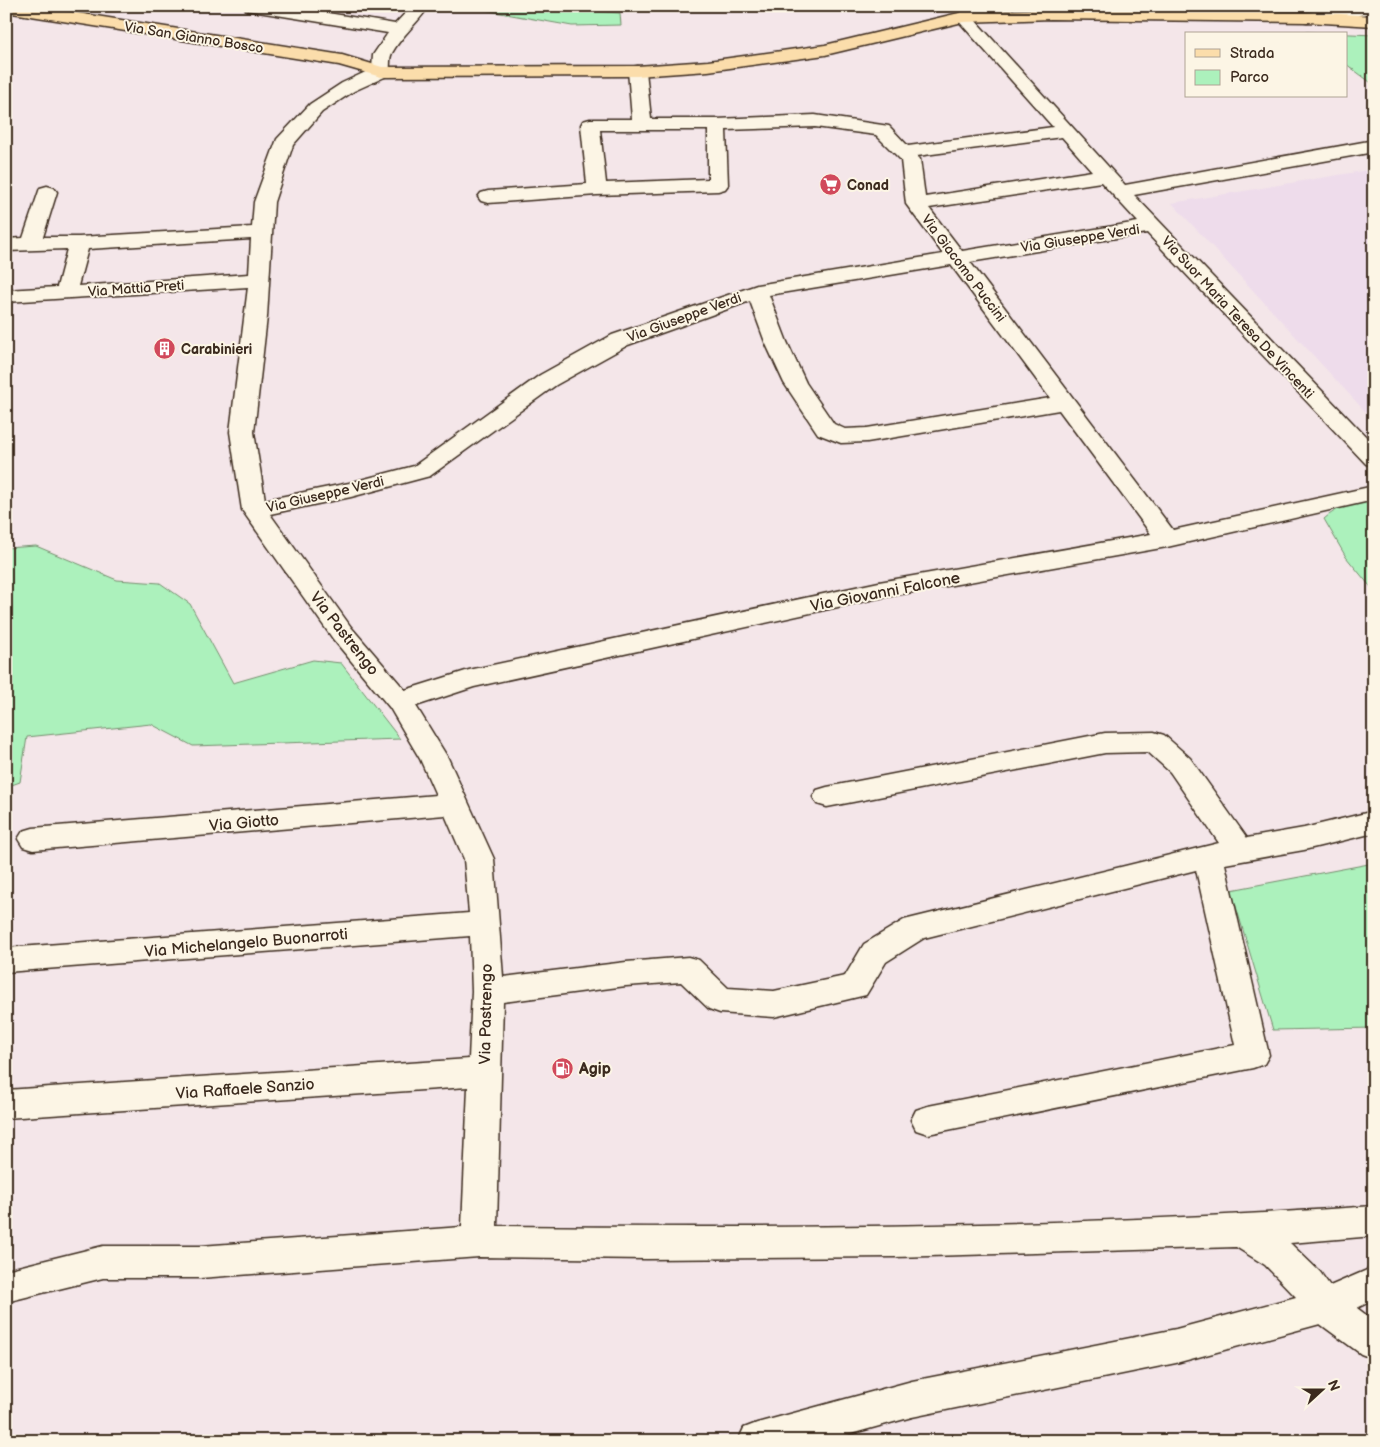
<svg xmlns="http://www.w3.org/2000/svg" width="1380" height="1447" font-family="'Balsamiq Sans',sans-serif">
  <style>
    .built { fill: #eedceb }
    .green { fill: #acf1bc; stroke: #748e6d }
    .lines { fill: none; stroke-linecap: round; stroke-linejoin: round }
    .minor-casing { stroke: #3b2a1e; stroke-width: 3 }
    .major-casing { stroke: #3b2a1e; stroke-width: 3 }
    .minor { fill: #fcf5e5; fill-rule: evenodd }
    .major { fill: #fbddab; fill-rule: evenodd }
    .labels { text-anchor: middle; stroke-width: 4; stroke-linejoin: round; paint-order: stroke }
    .far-street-label { font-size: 14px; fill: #3b2a1e; stroke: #fcf5e5 }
    .far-poi-label { font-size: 14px; font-weight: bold; fill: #3b2a1e; stroke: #fcf5e5; text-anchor: start }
    .street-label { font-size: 16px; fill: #3b2a1e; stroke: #fcf5e5 }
    .poi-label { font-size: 16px; font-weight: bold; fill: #3b2a1e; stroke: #fcf5e5; text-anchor: start }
  </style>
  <rect width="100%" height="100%" fill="#f4e6e9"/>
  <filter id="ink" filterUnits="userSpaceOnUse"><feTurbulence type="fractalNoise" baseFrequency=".02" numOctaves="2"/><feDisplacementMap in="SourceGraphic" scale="10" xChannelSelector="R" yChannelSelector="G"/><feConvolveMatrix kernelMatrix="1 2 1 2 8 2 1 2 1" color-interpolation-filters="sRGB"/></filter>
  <g filter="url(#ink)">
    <path class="built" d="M 1374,169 L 1374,421 L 1172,203 Z"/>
    <g class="green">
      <path d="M 462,6 L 534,6 L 620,13 L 621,25 L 572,26 Z"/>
      <path d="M 1305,32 L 1374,35 L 1374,85 L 1346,64 L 1346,34 L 1308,34 Z"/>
      <path d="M 1374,500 L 1374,591 L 1346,557 L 1324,519 C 1337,507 1356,500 1374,500 Z"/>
      <path d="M 36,546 L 117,580 L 160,583 L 190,604 L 233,683 L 313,660 L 341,663 L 400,739 L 193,746 L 151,724 L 27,737 L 20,782 L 6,787 L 6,548 Z"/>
      <path d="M 1374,863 L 1374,1028 L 1273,1030 L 1231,890 Z"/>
    </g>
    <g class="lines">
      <defs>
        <g id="minor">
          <path d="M 244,6 L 285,6 L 395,24 L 412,6 L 429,6 C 418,23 402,35 392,53 C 388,60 392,69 387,76 L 354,91 L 322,112 L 293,145 L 274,202 L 267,317 L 254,432 L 265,500 L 349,483 L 414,466 L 540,375 L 612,335 L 757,285 L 943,254 L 906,204 L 901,160 L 876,135 L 815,127 L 726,130 L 728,185 L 725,189 L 718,191 L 597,195 L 488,203 L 481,201 L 478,197 L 481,193 L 488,191 L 587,184 L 581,125 L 583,121 L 590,119 L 632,119 L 628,71 L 631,67 L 637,66 L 643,67 L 646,71 L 651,119 L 717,119 L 815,115 L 889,126 L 908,146 L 1053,127 L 955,17 C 963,5 994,6 1007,6 L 1005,10 L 974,19 L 1125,185 L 1374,140 L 1374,152 L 1134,195 L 1374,445 L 1374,466 L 1366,464 L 1147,233 L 970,262 L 1173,530 L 1374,486 L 1374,500 L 1167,547 L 879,598 L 474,687 L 416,706 L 448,758 L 494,859 L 503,977 L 626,962 L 688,957 L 699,960 L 728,988 L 774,991 L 845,976 L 864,944 L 904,920 L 1219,843 L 1170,772 L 1148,752 L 1105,753 L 827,807 L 817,804 L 813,797 L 817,790 L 827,787 L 1105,733 L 1154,732 L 1164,735 L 1190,758 L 1247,838 L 1304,828 L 1374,811 L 1374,833 L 1304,850 L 1225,864 L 1269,1055 L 1264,1064 L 1253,1068 L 928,1134 L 916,1130 L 911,1120 L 916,1110 L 928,1106 L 1235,1045 L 1196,870 L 924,938 L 886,962 L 866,995 L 774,1017 L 720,1013 L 709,1009 L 681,982 L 626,986 L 503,1002 L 497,1226 C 789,1229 1082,1227 1374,1206 L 1374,1236 L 1290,1243 L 1320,1272 L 1330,1286 L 1374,1267 L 1374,1300 L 1357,1308 L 1374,1321 L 1374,1359 L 1361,1354 L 1320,1324 L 1176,1363 L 912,1417 L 825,1441 L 738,1441 L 744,1428 L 757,1423 L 912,1381 L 1176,1329 L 1296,1297 L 1265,1265 L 1236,1247 L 895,1257 L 647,1259 L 479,1257 L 200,1278 L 103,1278 L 6,1302 L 6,1270 L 103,1246 L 200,1246 L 462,1227 L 468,1087 L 6,1118 L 6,1090 L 469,1059 L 472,991 L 470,936 L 6,972 L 6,948 L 469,913 L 464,859 L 445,815 L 33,850 L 23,847 L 18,839 L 23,831 L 33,828 L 436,795 L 420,759 L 390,708 L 333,639 L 242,510 L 230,432 L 248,287 L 6,302 L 6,290 L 57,287 L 67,249 L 6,251 L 6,239 L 23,238 L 40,188 L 47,186 L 54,188 L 57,192 L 43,237 L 79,237 L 252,227 L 254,202 L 277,139 L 310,104 L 342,83 L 372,69 L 373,55 L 388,33 L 252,11 L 246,10 ZM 600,130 L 708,130 L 708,179 L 606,183 ZM 1062,137 L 1092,171 L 925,197 L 920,159 L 917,156 ZM 1101,182 L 1138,222 L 962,251 L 929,208 ZM 251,239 L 249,274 L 78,286 L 88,249 ZM 951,265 L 1050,398 L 867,428 L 845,429 L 834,424 L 806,383 L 787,342 L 769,295 ZM 750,301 L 765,342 L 784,383 L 818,434 L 841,443 L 867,442 L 1059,410 L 1151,534 L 879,582 L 469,670 L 405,690 L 351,627 L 270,514 L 351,497 L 430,476 L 556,385 L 628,345 Z"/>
          <path d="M 1349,6 L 1374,6 L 1374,13 L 1307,22 L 1301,21 L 1299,17 L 1301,13 L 1307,12 Z"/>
        </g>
        <path id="major" d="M 6,6 L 33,6 L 342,55 L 382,67 L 637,66 L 708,61 L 825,45 L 963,12 L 1051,9 L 1307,12 L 1374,16 L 1374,26 L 1307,22 L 1051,19 L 963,22 L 825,55 L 708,71 L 637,76 L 381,77 L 339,65 L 6,12 Z"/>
      </defs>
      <use href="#minor" class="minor-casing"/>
      <use href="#major" class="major-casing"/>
      <use href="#minor" class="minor"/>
      <use href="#major" class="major"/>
    </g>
  </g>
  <defs>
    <symbol id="supermarket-disc" viewBox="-11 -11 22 22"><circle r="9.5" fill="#d1495b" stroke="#fcf5e5"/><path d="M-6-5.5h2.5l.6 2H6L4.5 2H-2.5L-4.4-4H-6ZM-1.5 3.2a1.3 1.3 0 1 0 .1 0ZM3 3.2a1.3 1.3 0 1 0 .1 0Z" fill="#fff"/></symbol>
    <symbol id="building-disc" viewBox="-11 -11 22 22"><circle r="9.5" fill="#d1495b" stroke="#fcf5e5"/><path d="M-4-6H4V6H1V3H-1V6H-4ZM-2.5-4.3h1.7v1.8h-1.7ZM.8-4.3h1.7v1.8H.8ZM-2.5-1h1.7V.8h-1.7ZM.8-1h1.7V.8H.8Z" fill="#fff"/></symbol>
    <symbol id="fuel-disc" viewBox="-11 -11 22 22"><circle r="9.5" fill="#d1495b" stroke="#fcf5e5"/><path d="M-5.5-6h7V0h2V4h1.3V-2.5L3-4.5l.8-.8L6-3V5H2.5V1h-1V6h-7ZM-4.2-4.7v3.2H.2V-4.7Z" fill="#fff"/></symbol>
  </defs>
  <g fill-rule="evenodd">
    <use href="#supermarket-disc" x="818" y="172" width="25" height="25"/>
    <use href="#building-disc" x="152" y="336" width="25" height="25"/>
    <use href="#fuel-disc" x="550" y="1056" width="25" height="25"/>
  </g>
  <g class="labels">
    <g class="far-street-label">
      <text transform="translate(194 37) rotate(9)" y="5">Via San Gianno Bosco</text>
      <text transform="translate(1080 238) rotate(-9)" y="5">Via Giuseppe Verdi</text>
      <text transform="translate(964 268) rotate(53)" y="5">Via Giacomo Puccini</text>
      <text transform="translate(136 288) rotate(-4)" y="5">Via Mattia Preti</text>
      <text transform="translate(684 317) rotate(-20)" y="5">Via Giuseppe Verdi</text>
      <text transform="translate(1238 317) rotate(47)" y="5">Via Suor Maria Teresa De Vincenti</text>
      <text transform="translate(325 494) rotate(-13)" y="5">Via Giuseppe Verdi</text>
    </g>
    <g class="far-poi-label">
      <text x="847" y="190">Conad</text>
      <text x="181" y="354">Carabinieri</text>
    </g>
    <g class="street-label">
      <text transform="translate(885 591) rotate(-11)" y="6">Via Giovanni Falcone</text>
      <text transform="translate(345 633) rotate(52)" y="6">Via Pastrengo</text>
      <text transform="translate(244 822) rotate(-5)" y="6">Via Giotto</text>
      <text transform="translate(246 942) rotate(-5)" y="6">Via Michelangelo Buonarroti</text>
      <text transform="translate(485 1014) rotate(-89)" y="6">Via Pastrengo</text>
      <text transform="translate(245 1088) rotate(-4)" y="6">Via Raffaele Sanzio</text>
    </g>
    <g class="poi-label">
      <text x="579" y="1074">Agip</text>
    </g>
  </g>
  <rect width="1380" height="1447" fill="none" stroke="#fcf5e5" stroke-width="25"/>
  <rect x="12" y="12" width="1355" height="1422" fill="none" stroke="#3b2a1e" stroke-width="2" filter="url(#ink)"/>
  <rect x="1185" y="32" width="162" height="65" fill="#fcf5e5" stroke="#afa495"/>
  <rect x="1195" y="49" width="25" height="8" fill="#fbddab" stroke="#afa495"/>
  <text x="1230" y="58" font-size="15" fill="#3b2a1e">Strada</text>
  <rect x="1195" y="70" width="25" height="15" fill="#acf1bc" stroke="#afa495"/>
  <text x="1230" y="82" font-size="15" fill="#3b2a1e">Parco</text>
  <g transform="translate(1322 1390) rotate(69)" stroke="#fcf5e5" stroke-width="4" paint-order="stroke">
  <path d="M0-4L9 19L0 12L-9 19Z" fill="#3b2a1e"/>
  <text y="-8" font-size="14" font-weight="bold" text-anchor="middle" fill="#3b2a1e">N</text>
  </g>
</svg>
